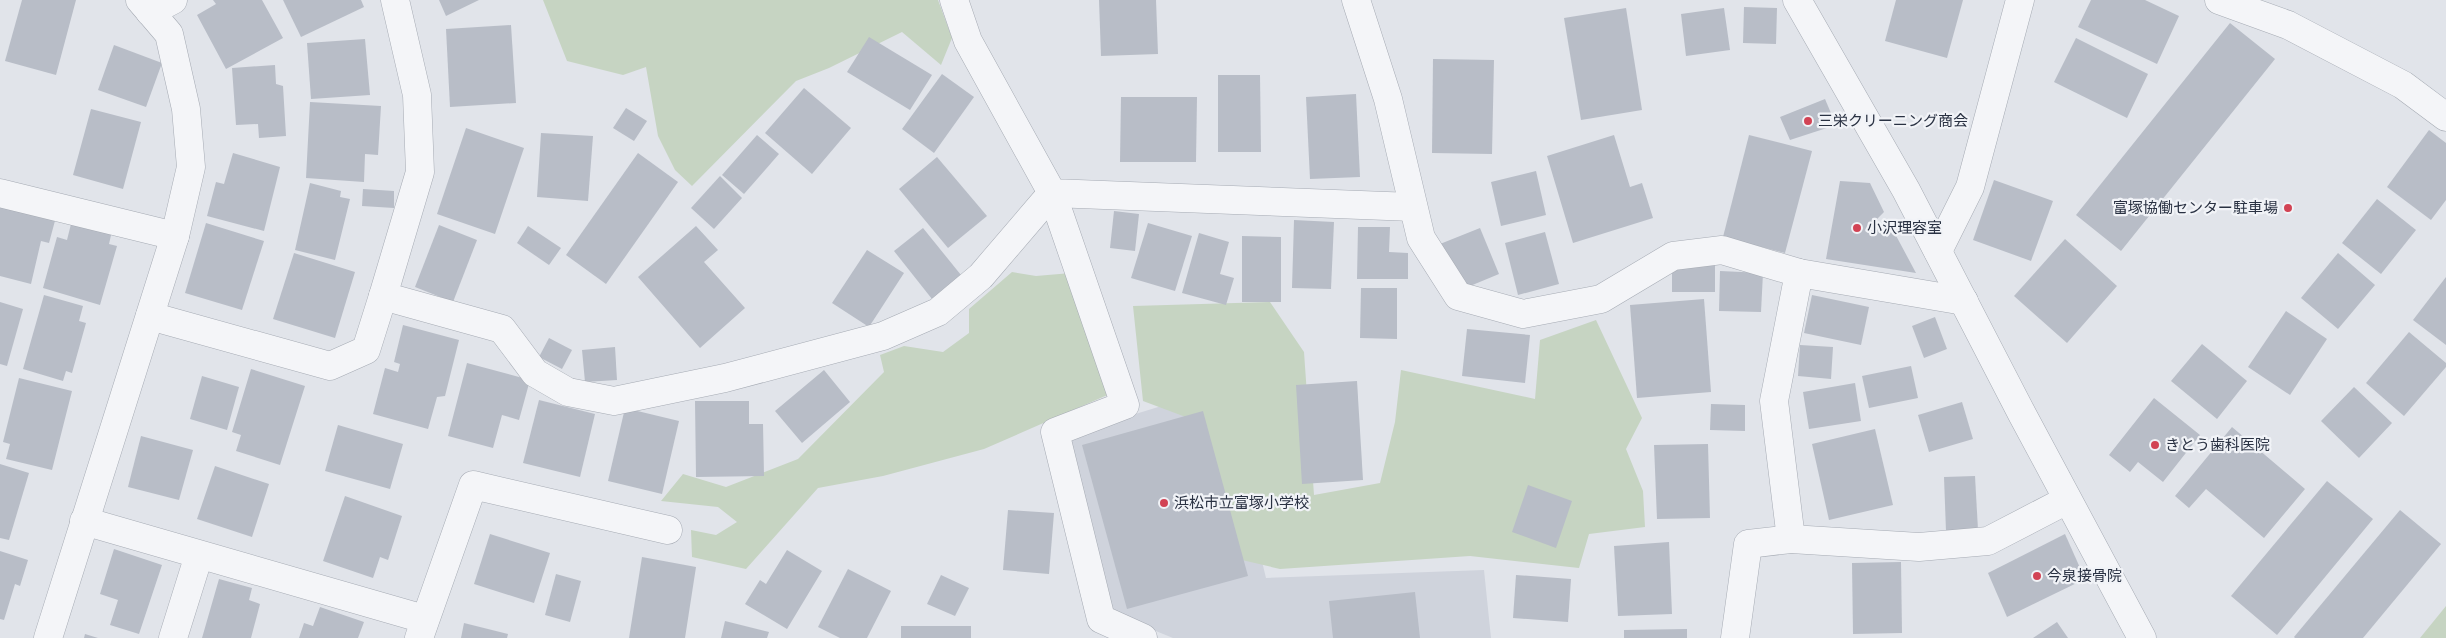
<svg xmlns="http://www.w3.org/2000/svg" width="2446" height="638" font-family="Roboto,'Noto Sans JP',sans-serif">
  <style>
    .built { fill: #cfd3dc }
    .green { fill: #c6d4c2 }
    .building { fill: #b8bdc7 }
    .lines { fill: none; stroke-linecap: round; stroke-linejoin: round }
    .minor-casing { stroke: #a6abb4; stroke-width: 29 }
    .minor { stroke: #f4f5f8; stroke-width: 28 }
    .poi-dot { fill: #d24354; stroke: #f1f3f7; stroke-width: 2 }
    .labels { text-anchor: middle; stroke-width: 4.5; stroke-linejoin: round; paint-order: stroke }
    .poi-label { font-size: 15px; fill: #293142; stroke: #f1f3f7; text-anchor: start }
  </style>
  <rect width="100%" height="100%" fill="#e1e4ea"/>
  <path class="built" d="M 1220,388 L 1266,578 L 1484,570 L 1491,638 L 1173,638 L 1109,612 L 1064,436 Z"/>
  <g class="green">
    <path d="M 543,0 L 938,0 L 952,38 L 941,65 L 902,32 L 829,68 L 796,81 L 692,186 L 675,170 L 658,136 L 646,67 L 623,75 L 567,61 Z"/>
    <path d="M 1012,272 L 1036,276 L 1071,273 L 1112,393 L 984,449 L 883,476 L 818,488 L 746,569 L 692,557 L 691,530 L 716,535 L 737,522 L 718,507 L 661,501 L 683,474 L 726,487 L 798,459 L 884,372 L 880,355 L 904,346 L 943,352 L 969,333 L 969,309 Z"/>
    <path d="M 1270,302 L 1304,352 L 1314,495 L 1380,483 L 1395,422 L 1401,370 L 1535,399 L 1540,340 L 1596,320 L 1642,418 L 1626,449 L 1643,491 L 1645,527 L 1589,534 L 1579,568 L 1470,556 L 1280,569 L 1242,560 L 1209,437 L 1183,416 L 1143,401 L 1133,306 Z"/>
    <path d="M 2446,606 L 2446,638 L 2420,638 Z"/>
  </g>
  <g class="building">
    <path d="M 22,0 L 76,0 L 56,75 L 5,61 Z"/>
    <path d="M 213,0 L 262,0 L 283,38 L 226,69 L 197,15 L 216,4 Z"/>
    <path d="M 283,0 L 361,0 L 364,7 L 301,37 Z"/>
    <path d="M 439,0 L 479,0 L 446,16 Z"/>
    <path d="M 1099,0 L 1156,0 L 1158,54 L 1101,56 Z"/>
    <path d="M 1896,0 L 1963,0 L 1947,58 L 1885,41 Z"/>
    <path d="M 2091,0 L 2145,0 L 2179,16 L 2157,64 L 2078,27 Z"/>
    <path d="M 1744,7 L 1777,8 L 1776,44 L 1743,43 Z"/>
    <path d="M 1626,8 L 1642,110 L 1581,120 L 1564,18 Z"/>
    <path d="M 1724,8 L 1730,50 L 1686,56 L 1681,14 Z"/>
    <path d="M 2230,23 L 2275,59 L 2121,251 L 2076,215 Z"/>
    <path d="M 511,25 L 516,103 L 450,107 L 446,29 Z"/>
    <path d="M 869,37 L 932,75 L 910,110 L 847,72 Z"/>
    <path d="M 2076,38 L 2148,74 L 2127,118 L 2054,82 Z"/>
    <path d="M 365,39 L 370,95 L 311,99 L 307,43 Z"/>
    <path d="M 114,45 L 162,63 L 146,107 L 98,90 Z"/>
    <path d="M 1433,59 L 1494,60 L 1492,154 L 1432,153 Z"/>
    <path d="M 275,65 L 276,84 L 283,86 L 286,136 L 259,138 L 258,124 L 236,125 L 232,68 Z"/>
    <path d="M 942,74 L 974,97 L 934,153 L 902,129 Z"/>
    <path d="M 1218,75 L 1260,75 L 1261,152 L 1218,152 Z"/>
    <path d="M 804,88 L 851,128 L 812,174 L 765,133 Z"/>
    <path d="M 1356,94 L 1360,177 L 1310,179 L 1306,97 Z"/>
    <path d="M 1121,97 L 1197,97 L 1196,162 L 1120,162 Z"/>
    <path d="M 1825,99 L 1836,125 L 1790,140 L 1780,117 Z"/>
    <path d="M 310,102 L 381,106 L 378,155 L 365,154 L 364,182 L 306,178 Z"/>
    <path d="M 626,108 L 647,121 L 634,141 L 613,128 Z"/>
    <path d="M 91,109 L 141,122 L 123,189 L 73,175 Z"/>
    <path d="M 466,128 L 524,148 L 495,234 L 437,214 Z"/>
    <path d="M 2429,130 L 2446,143 L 2446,200 L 2431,220 L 2387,187 Z"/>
    <path d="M 541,133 L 593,136 L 588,201 L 537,197 Z"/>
    <path d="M 757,135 L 779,154 L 744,194 L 722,175 Z"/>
    <path d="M 1614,135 L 1630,187 L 1642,183 L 1653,218 L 1573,243 L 1547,156 Z"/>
    <path d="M 1749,135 L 1812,151 L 1785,253 L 1723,237 Z"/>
    <path d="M 233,153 L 280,167 L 264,231 L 207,216 L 216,182 L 224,184 Z"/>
    <path d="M 638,153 L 678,182 L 606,284 L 566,255 Z"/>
    <path d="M 937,157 L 987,216 L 948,248 L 899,189 Z"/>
    <path d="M 1536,171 L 1546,215 L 1501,226 L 1491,182 Z"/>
    <path d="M 720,176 L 742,198 L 714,229 L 691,208 Z"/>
    <path d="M 1994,180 L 2053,201 L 2031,261 L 1973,240 Z"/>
    <path d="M 1840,181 L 1870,183 L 1884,212 L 1870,226 L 1893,230 L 1916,273 L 1826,259 Z"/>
    <path d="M 310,183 L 341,191 L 340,197 L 350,199 L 335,260 L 295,250 Z"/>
    <path d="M 363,189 L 394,191 L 394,208 L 362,206 Z"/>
    <path d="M 2377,199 L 2416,230 L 2381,274 L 2342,243 Z"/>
    <path d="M 0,204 L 56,217 L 49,243 L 41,241 L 31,284 L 0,276 Z"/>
    <path d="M 1114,211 L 1139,214 L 1135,251 L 1110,248 Z"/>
    <path d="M 72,220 L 112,231 L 109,244 L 117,246 L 100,305 L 43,288 L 57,237 L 67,240 Z"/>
    <path d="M 1294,220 L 1334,222 L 1331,289 L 1292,288 Z"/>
    <path d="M 206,223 L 264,241 L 242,310 L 185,293 Z"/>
    <path d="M 1148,223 L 1192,236 L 1175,291 L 1131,278 Z"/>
    <path d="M 439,225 L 477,240 L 453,302 L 415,287 Z"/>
    <path d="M 528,226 L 561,248 L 549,265 L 517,243 Z"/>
    <path d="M 696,226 L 718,250 L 704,262 L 745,308 L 700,348 L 638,277 Z"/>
    <path d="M 1358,227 L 1390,227 L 1389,252 L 1408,253 L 1408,279 L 1357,279 Z"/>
    <path d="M 923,228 L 961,275 L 932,299 L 894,251 Z"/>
    <path d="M 1480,228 L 1499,274 L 1458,291 L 1440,244 Z"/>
    <path d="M 1545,232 L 1559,284 L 1518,295 L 1505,243 Z"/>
    <path d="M 1199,233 L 1229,242 L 1220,274 L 1234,278 L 1226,305 L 1182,293 Z"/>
    <path d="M 1242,236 L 1281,237 L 1281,302 L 1242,302 Z"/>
    <path d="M 2065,239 L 2117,286 L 2067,343 L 2014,296 Z"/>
    <path d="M 867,250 L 904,273 L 869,327 L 832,303 Z"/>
    <path d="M 294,253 L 355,272 L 335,338 L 273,319 Z"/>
    <path d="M 2338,253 L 2375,285 L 2338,329 L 2301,298 Z"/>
    <path d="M 1715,264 L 1715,292 L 1672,292 L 1672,265 Z"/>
    <path d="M 1720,271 L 1763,273 L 1761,312 L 1719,311 Z"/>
    <path d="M 2446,277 L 2446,345 L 2413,320 Z"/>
    <path d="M 1361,288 L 1397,288 L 1397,339 L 1360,338 Z"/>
    <path d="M 44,295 L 83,306 L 79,321 L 86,323 L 72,373 L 66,371 L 63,381 L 23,369 Z"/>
    <path d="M 1812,295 L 1869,307 L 1861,345 L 1804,333 Z"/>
    <path d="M 1704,299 L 1711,392 L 1637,398 L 1630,305 Z"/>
    <path d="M 0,302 L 23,309 L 7,366 L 0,364 Z"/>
    <path d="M 2286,311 L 2327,339 L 2290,395 L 2248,367 Z"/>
    <path d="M 1935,317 L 1947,349 L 1924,358 L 1912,326 Z"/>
    <path d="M 403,325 L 459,340 L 445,396 L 437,397 L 428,429 L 373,414 L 385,368 L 398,372 L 400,364 L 394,362 Z"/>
    <path d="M 1467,329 L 1530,335 L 1525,383 L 1462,376 Z"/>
    <path d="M 2409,332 L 2446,363 L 2446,367 L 2404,416 L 2366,383 Z"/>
    <path d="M 549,338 L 572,350 L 562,369 L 539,357 Z"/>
    <path d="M 2202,344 L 2247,381 L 2217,419 L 2171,381 Z"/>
    <path d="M 1800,345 L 1833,347 L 1831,379 L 1798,376 Z"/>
    <path d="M 615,347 L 617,380 L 585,382 L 582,350 Z"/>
    <path d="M 467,363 L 530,380 L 519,420 L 502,415 L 493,448 L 448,436 Z"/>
    <path d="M 1911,366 L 1918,398 L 1869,408 L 1862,376 Z"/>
    <path d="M 251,369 L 305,386 L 280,465 L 236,451 L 241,435 L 232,432 Z"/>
    <path d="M 824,370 L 850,402 L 802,443 L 775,411 Z"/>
    <path d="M 202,376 L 239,387 L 227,430 L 190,419 Z"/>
    <path d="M 19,378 L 72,391 L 52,470 L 6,459 L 10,444 L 3,442 Z"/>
    <path d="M 1357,381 L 1363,480 L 1302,484 L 1296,385 Z"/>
    <path d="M 1855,383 L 1861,421 L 1809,429 L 1803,392 Z"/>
    <path d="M 2354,387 L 2392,423 L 2359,458 L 2321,421 Z"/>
    <path d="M 2154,398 L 2200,435 L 2163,482 L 2138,462 L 2130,472 L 2109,455 Z"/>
    <path d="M 539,400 L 595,414 L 580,477 L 523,463 Z"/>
    <path d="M 695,401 L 749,401 L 749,424 L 763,424 L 764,476 L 696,477 Z"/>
    <path d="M 1962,402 L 1973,439 L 1929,452 L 1918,415 Z"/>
    <path d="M 1711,404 L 1745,405 L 1745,431 L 1710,430 Z"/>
    <path d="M 625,408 L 679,421 L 662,494 L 608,481 Z"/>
    <path d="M 1203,411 L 1248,576 L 1127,609 L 1082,445 Z"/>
    <path d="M 338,425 L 403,444 L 390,489 L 325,471 Z"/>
    <path d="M 2232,427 L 2305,489 L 2264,538 L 2206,489 L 2189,508 L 2175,496 Z"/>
    <path d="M 1875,429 L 1893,505 L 1829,520 L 1812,444 Z"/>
    <path d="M 141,436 L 193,450 L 179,500 L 128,487 Z"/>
    <path d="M 1708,444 L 1710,518 L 1657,519 L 1654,445 Z"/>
    <path d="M 0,464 L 29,473 L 9,540 L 0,538 Z"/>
    <path d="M 215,466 L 269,484 L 252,537 L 197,519 Z"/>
    <path d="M 1975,476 L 1978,530 L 1946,531 L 1944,477 Z"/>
    <path d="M 2327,481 L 2373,519 L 2277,635 L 2231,596 Z"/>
    <path d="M 1528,485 L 1572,501 L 1556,548 L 1512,532 Z"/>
    <path d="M 345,496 L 402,516 L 388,560 L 380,557 L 373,578 L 323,561 Z"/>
    <path d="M 1008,510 L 1054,513 L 1049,574 L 1003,570 Z"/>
    <path d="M 2400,510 L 2441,544 L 2363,638 L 2295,638 L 2294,637 Z"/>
    <path d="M 490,534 L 550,553 L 534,603 L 474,584 Z"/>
    <path d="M 2065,534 L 2085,579 L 2007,617 L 1988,573 Z"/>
    <path d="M 1669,542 L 1672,614 L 1618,616 L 1614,546 Z"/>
    <path d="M 114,549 L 162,565 L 139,634 L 110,625 L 118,600 L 100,594 Z"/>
    <path d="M 787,550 L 822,571 L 787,629 L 745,604 L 760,580 L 766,584 Z"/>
    <path d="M 0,551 L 28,560 L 20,586 L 15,584 L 4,620 L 0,619 Z"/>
    <path d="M 642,557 L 696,567 L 685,638 L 629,638 Z"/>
    <path d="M 1901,562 L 1902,633 L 1853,634 L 1852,563 Z"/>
    <path d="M 848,569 L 891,591 L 867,638 L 840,638 L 818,627 Z"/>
    <path d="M 556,574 L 581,581 L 570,622 L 545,615 Z"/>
    <path d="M 941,575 L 969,588 L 955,616 L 927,604 Z"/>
    <path d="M 1516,575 L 1571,579 L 1568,622 L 1513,618 Z"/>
    <path d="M 219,579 L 252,588 L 249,600 L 260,604 L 251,638 L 202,638 Z"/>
    <path d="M 1415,592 L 1420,638 L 1333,638 L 1329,601 Z"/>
    <path d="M 320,607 L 364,622 L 358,638 L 299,638 L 304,623 L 313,626 Z"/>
    <path d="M 725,621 L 769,632 L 767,638 L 721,638 Z"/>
    <path d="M 2057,622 L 2068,638 L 2033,638 Z"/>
    <path d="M 464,623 L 508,634 L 507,638 L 461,638 Z"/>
    <rect x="901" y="626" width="70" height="12"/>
    <path d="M 1687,629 L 1687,638 L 1624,638 L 1624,630 Z"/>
    <path d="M 85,634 L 98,638 L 84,638 Z"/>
  </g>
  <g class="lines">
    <defs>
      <g id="minor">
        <path d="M 395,0 L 417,95 L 420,172 L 383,296 L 502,329 L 535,373 L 568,392 L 614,401 L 725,378 L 883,336 L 938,312 L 981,276 L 1052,193"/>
        <path d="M 954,0 L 968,41 L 1052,193 L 1413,207"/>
        <path d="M 1356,0 L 1388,99 L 1421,238 L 1458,296 L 1523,314 L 1601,299 L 1673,256 L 1722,250 L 1799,273 L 1964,301"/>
        <path d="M 1797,0 L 1906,190 L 2022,414 L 2142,638"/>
        <path d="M 2219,0 L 2288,25 L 2403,85 L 2446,117"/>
        <path d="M 150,12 L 173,0"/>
        <path d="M 0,193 L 175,236"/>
        <path d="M 1052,193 L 1125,405 L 1055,432 L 1101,619 L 1143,638"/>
        <path d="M 1938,251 L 1970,187 L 2020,0"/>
        <path d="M 150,316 L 330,366 L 366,350 L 383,296"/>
        <path d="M 84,521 L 424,619"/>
        <path d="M 1791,539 L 1774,401 L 1799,273"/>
        <path d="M 48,638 L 175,236 L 191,167 L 186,109 L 169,34 L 140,0"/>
        <path d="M 173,638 L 199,555"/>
        <path d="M 419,638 L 473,485 L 668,530"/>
        <path d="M 1735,638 L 1748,544 L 1791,539 L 1919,547 L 1988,541 L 2067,500"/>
      </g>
    </defs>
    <use href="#minor" class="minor-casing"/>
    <use href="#minor" class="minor"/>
  </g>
  <g class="poi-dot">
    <circle cx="1808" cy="121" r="5"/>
    <circle cx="2288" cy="208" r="5"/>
    <circle cx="1857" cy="228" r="5"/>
    <circle cx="2155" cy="445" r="5"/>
    <circle cx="1164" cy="503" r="5"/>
    <circle cx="2037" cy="576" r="5"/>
  </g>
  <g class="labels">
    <g class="poi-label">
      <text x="1818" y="126">三栄クリーニング商会</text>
      <text x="2278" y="213" text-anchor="end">富塚協働センター駐車場</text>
      <text x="1867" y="233">小沢理容室</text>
      <text x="2165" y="450">きとう歯科医院</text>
      <text x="1174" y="508">浜松市立富塚小学校</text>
      <text x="2047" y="581">今泉接骨院</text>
    </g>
  </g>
</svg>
